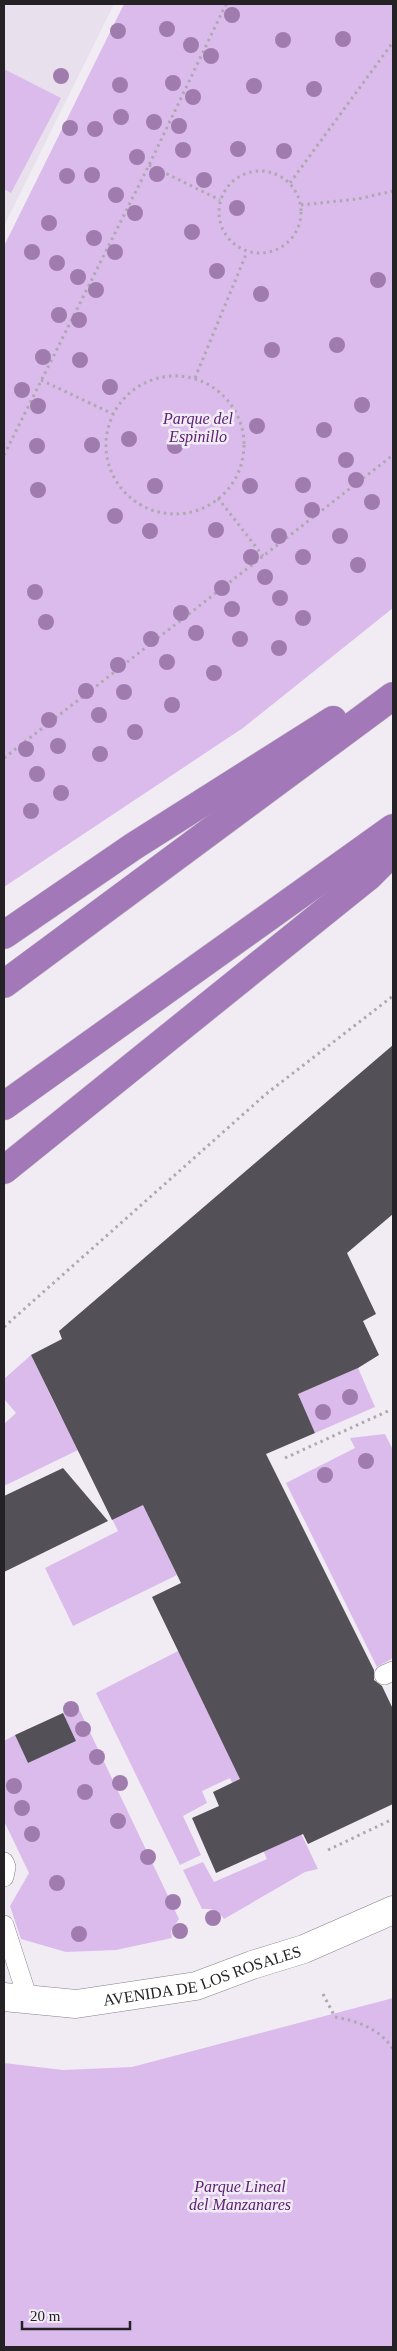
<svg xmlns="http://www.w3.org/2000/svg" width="397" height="2351" font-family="'Times New Roman',serif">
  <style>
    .built { fill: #e9e0ee }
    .green { fill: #dbbbeb }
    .building { fill: #545057 }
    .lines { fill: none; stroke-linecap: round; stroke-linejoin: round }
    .lane-casing { stroke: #868188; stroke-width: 20 }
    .secondary-casing { stroke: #868188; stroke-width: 29 }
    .highway-casing { stroke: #cacacb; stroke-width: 29 }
    .path { stroke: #ada9af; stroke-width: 3; stroke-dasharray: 2.5 4; stroke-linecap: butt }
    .lane { stroke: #fff; stroke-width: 19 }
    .secondary { stroke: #fff; stroke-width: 28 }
    .highway { stroke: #a378b8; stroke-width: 28 }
    .tree { fill: #a07cae }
    .labels { text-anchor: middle; stroke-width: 5; stroke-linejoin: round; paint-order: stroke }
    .park-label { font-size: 16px; font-style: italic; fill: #5d2175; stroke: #f1ecf3 }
    .street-label { font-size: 16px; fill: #242225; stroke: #f1ecf3 }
  </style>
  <rect width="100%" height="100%" fill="#f1ecf3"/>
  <path class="built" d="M 4,4 L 114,4 L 4,226 Z"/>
  <g class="green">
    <path d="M 124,4 L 393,4 L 393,608 L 243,728 L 4,887 L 4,246 Z"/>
    <path d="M 4,69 L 61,98 L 11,193 L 4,189 Z"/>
    <path d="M 31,1355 L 61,1417 L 93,1401 L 177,1575 L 73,1626 L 45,1568 L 118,1531 L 78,1450 L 4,1486 L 4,1424 L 16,1413 L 4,1399 L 4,1379 Z"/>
    <path d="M 358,1368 L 375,1407 L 315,1433 L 298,1394 Z"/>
    <path d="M 385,1434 L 393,1450 L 393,1658 L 377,1667 L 286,1483 L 355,1448 L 350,1438 Z"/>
    <path d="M 178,1651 L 260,1747 L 318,1869 L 305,1872 L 224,1919 C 218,1911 212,1908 202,1909 L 183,1870 L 203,1862 L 214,1882 L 267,1859 L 230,1778 L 202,1791 L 207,1803 L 183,1816 L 201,1855 L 180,1865 L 96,1693 Z"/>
    <path d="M 77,1705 L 179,1919 L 171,1931 L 172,1938 L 116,1950 L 66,1952 L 21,1939 L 10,1906 L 29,1873 L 4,1821 L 4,1741 L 15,1735 L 28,1763 L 76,1741 L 63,1713 Z"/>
    <path d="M 393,1998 L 393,2347 L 4,2347 L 4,2063 L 63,2070 L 132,2067 Z"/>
  </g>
  <g class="building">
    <path d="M 393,1045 L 393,1214 L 347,1253 L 376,1314 L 363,1321 L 379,1355 L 358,1368 L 298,1394 L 315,1433 L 266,1454 L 374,1670 L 374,1680 L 382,1686 L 393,1709 L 393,1804 L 308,1844 L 303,1834 L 216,1873 L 192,1818 L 219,1806 L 213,1792 L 240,1779 L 152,1597 L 181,1583 L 143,1505 L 112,1520 L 31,1355 L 62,1339 L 59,1331 Z"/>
    <path d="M 63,1468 L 108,1521 L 4,1572 L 4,1496 Z"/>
    <path d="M 63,1713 L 76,1741 L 28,1763 L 15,1735 Z"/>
  </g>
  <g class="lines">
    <defs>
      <g id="lane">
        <path d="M 384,1675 L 393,1671"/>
        <path d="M 4,1862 L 6,1867 L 4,1877"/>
        <path d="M 4,1925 L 28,1999"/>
      </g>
      <g id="secondary">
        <path id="s1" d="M 4,1997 L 76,2004 L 196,1986 L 252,1965 L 304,1949 L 393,1910"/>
      </g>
      <g id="highway">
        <path d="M 4,935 L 134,846 L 333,720"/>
        <path d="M 4,984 L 393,696"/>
        <path d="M 4,1106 L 393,828"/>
        <path d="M 4,1170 L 369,876 L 393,852"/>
      </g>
    </defs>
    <use href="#lane" class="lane-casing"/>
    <use href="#secondary" class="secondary-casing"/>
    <use href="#highway" class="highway-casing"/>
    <g class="path">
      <path d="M 149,165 L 220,200"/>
      <circle cx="260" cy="212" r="41"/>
      <path d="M 290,183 L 393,42"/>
      <path d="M 301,205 L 358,199 L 393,191"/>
      <circle cx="175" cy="445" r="69"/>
      <path d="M 195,378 L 247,252"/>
      <path d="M 41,380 L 113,414"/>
      <path d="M 4,455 L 149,165 L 226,4"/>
      <path d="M 218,498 L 263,556"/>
      <path d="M 4,758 L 393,455"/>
      <path d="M 4,1327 L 266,1094 L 393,996"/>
      <path d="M 285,1458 L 388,1411"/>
      <path d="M 328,1850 L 393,1819"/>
      <path d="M 323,1994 L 335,2017 C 358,2021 380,2029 393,2049"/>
    </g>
    <use href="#lane" class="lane"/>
    <use href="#secondary" class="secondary"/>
    <use href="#highway" class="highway"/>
  </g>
  <g class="tree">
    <circle cx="232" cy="15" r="8"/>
    <circle cx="167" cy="29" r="8"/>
    <circle cx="118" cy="31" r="8"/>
    <circle cx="343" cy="39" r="8"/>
    <circle cx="283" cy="40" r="8"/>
    <circle cx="191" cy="45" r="8"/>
    <circle cx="211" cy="56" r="8"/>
    <circle cx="61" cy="76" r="8"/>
    <circle cx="173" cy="83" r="8"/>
    <circle cx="120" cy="85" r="8"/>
    <circle cx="254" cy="86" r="8"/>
    <circle cx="314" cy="89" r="8"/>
    <circle cx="193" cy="97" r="8"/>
    <circle cx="121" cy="117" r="8"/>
    <circle cx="154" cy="122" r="8"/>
    <circle cx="179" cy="126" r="8"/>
    <circle cx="70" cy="128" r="8"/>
    <circle cx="95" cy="129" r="8"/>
    <circle cx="238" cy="149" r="8"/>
    <circle cx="183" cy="150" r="8"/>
    <circle cx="284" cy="151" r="8"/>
    <circle cx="137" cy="157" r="8"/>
    <circle cx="157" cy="174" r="8"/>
    <circle cx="92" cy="175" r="8"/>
    <circle cx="67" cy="176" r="8"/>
    <circle cx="204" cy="180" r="8"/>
    <circle cx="116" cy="195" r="8"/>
    <circle cx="237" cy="208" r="8"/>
    <circle cx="135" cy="213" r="8"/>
    <circle cx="49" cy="223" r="8"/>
    <circle cx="192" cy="232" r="8"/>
    <circle cx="94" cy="238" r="8"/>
    <circle cx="32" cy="252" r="8"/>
    <circle cx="115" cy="252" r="8"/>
    <circle cx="57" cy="263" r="8"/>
    <circle cx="217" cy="271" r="8"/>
    <circle cx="78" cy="277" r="8"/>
    <circle cx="378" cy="280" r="8"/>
    <circle cx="96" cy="290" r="8"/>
    <circle cx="261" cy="294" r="8"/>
    <circle cx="59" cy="315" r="8"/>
    <circle cx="79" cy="320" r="8"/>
    <circle cx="337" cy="345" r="8"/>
    <circle cx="272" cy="350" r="8"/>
    <circle cx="43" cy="357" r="8"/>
    <circle cx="80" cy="360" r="8"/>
    <circle cx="110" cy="387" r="8"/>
    <circle cx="22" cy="390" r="8"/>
    <circle cx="362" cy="405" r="8"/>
    <circle cx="38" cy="406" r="8"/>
    <circle cx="257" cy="426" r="8"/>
    <circle cx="324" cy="430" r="8"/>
    <circle cx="129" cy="439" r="8"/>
    <circle cx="92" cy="445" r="8"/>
    <circle cx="37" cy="446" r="8"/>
    <circle cx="175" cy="446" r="8"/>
    <circle cx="346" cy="460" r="8"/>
    <circle cx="356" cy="480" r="8"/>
    <circle cx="303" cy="485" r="8"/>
    <circle cx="155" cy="486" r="8"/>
    <circle cx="250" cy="486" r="8"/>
    <circle cx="38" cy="490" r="8"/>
    <circle cx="372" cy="502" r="8"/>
    <circle cx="312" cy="510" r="8"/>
    <circle cx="115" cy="516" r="8"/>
    <circle cx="216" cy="530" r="8"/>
    <circle cx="150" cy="531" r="8"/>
    <circle cx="279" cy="536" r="8"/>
    <circle cx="340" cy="536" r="8"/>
    <circle cx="251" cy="557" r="8"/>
    <circle cx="303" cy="557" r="8"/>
    <circle cx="358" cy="565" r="8"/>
    <circle cx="265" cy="577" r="8"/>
    <circle cx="222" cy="588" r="8"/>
    <circle cx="35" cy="592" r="8"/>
    <circle cx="280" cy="598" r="8"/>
    <circle cx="232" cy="609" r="8"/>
    <circle cx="181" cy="613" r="8"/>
    <circle cx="303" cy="618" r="8"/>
    <circle cx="46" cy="622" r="8"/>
    <circle cx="196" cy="633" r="8"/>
    <circle cx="151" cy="639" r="8"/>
    <circle cx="240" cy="639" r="8"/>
    <circle cx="279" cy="648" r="8"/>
    <circle cx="167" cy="662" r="8"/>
    <circle cx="118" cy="665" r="8"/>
    <circle cx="214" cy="673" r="8"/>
    <circle cx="86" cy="691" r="8"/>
    <circle cx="124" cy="692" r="8"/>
    <circle cx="172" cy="705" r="8"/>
    <circle cx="99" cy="715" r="8"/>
    <circle cx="49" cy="720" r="8"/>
    <circle cx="135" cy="732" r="8"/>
    <circle cx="58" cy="746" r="8"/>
    <circle cx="26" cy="749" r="8"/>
    <circle cx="100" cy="754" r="8"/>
    <circle cx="37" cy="774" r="8"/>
    <circle cx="61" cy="793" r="8"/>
    <circle cx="31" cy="811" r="8"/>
    <circle cx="350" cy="1397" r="8"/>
    <circle cx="323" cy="1412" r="8"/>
    <circle cx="366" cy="1461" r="8"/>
    <circle cx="325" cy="1475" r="8"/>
    <circle cx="71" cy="1709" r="8"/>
    <circle cx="83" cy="1729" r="8"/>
    <circle cx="97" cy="1757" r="8"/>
    <circle cx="120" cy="1783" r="8"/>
    <circle cx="14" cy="1786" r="8"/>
    <circle cx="85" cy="1792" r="8"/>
    <circle cx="22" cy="1808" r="8"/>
    <circle cx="118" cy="1821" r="8"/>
    <circle cx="32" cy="1834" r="8"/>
    <circle cx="148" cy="1857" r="8"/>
    <circle cx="57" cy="1883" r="8"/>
    <circle cx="173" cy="1902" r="8"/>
    <circle cx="213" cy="1918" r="8"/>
    <circle cx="180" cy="1931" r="8"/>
    <circle cx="79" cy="1934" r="8"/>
  </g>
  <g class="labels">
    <g class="park-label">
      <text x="198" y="424">Parque del<tspan x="198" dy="18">Espinillo</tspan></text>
      <text x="240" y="2192">Parque Lineal<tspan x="240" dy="18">del Manzanares</tspan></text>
    </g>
    <g class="street-label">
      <text dy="6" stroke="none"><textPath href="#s1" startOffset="202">AVENIDA DE LOS ROSALES</textPath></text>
    </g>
  </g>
  <rect width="397" height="2351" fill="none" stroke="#242225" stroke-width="10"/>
  <path d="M22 2321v8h108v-8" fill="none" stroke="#242225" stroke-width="2.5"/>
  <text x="30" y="2321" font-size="15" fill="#242225" stroke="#f1ecf3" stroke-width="4" paint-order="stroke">20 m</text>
</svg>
